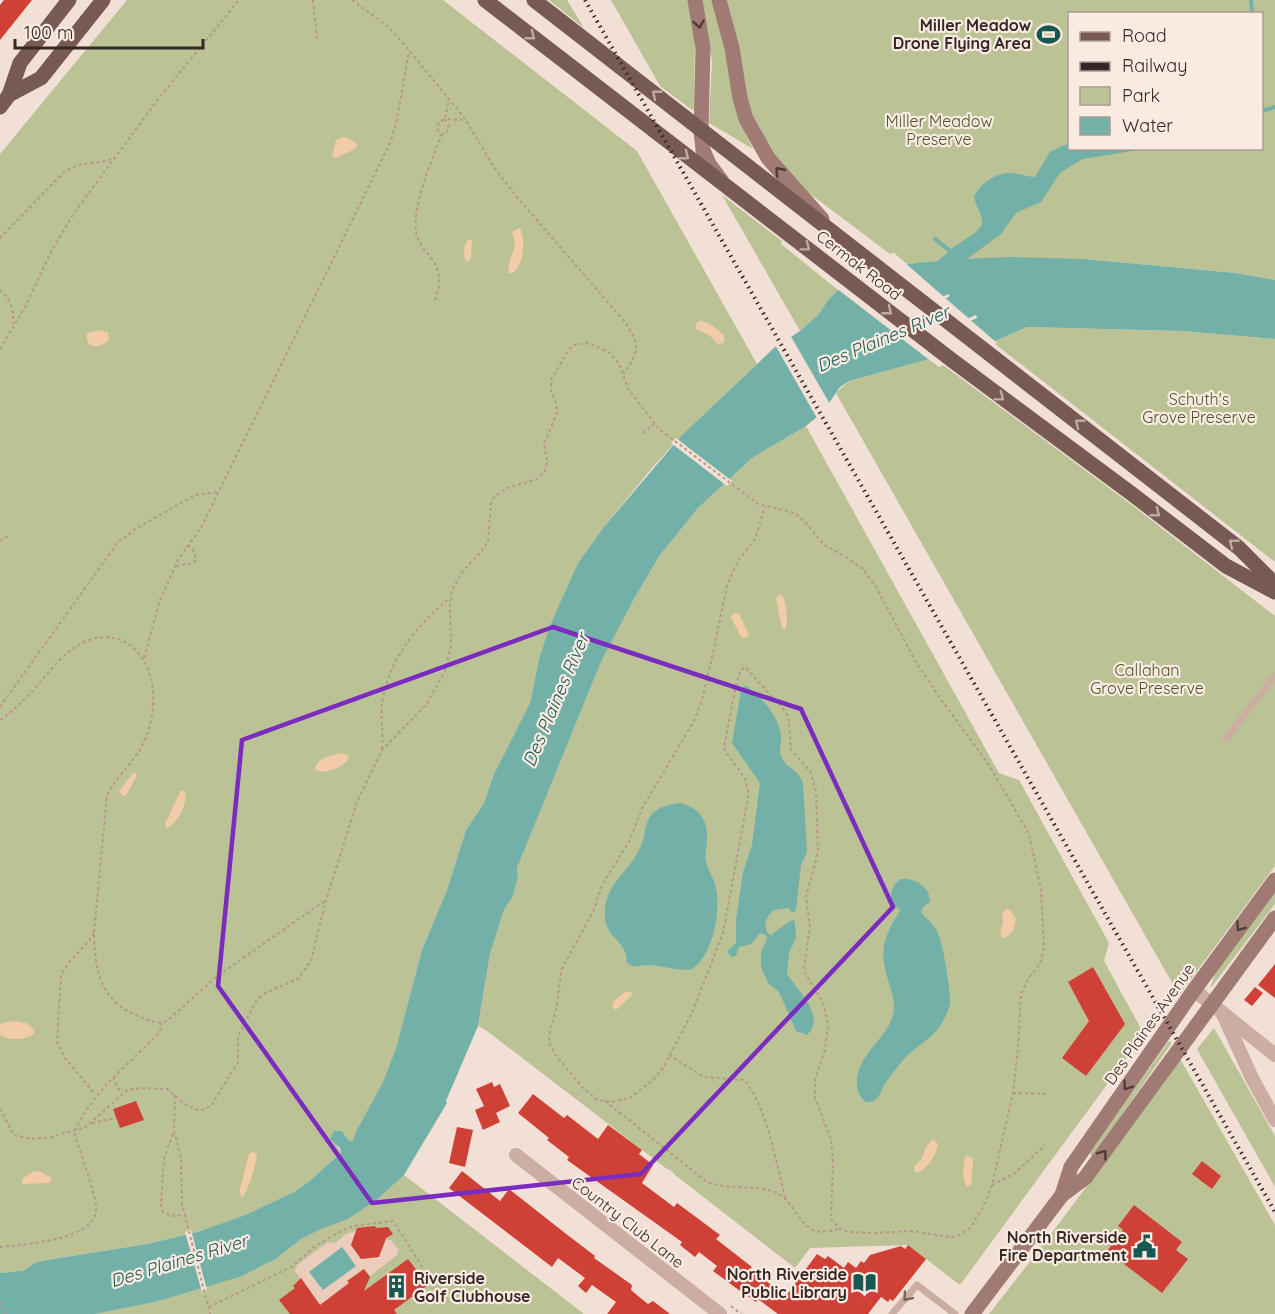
<svg xmlns="http://www.w3.org/2000/svg" width="1275" height="1314" font-family="Quicksand,sans-serif">
  <style>
    .green { fill: #bbc295; fill-rule: evenodd }
    .sand { fill: #f2cba9 }
    .plaza { fill: #eccdbb }
    .water { fill: #73b1a8; fill-rule: evenodd }
    .pier { fill: #f2e0d6 }
    .lines { fill: none; stroke-linecap: round; stroke-linejoin: round }
    .stream { stroke: #73b1a8; stroke-width: 4 }
    .building { fill: #cf4037 }
    .path { stroke: #b7968b; stroke-width: 2; stroke-dasharray: 3 3; stroke-linecap: butt }
    .service { stroke: #cbada1; stroke-width: 7 }
    .minor { stroke: #cbada1; stroke-width: 14 }
    .secondary { stroke: #9f7b73; stroke-width: 15 }
    .primary { stroke: #785a54; stroke-width: 15 }
    .rail { stroke: #352725; stroke-width: 4; stroke-dasharray: 1.5 4.5; stroke-linecap: butt }
    .oneway { stroke: #503c38 }
    .oneway2 { stroke: #c0aaa2 }
    .oneway3 { stroke: #78635d }
    .marked { fill: none; stroke: #7b2cbf; stroke-width: 4.5; stroke-linejoin: round }
    .labels { text-anchor: middle; stroke-width: 4.5; stroke-linejoin: round; paint-order: stroke }
    .poi-label { font-size: 16px; font-weight: bold; fill: #352725; stroke: #faebe2; text-anchor: end }
    .park-label { font-size: 16px; fill: #4c5527; stroke: #faebe2 }
    .street-label { font-size: 16px; fill: #352725; stroke: #faebe2 }
    .water-label { font-size: 18px; font-style: italic; fill: #175951; stroke: #faebe2 }
  </style>
  <rect width="100%" height="100%" fill="#f2e0d6"/>
  <g class="green">
    <path d="M 127,0 L 443,0 L 637,151 L 757,364 L 682,435 L 651,469 L 603,528 L 578,563 L 539,659 L 530,703 L 493,776 L 484,803 L 466,830 L 447,890 L 422,950 L 396,1048 L 383,1082 L 355,1133 L 353,1141 L 349,1141 L 342,1131 L 336,1144 L 341,1153 L 307,1183 L 294,1192 L 245,1215 L 197,1232 L 147,1244 L 47,1260 C 37,1263 29,1269 20,1272 C 13,1274 7,1272 0,1273 L 0,154 Z"/>
    <path d="M 549,0 L 567,0 L 584,28 Z"/>
    <path d="M 611,0 L 690,0 L 695,29 L 694,108 L 692,110 L 660,86 Z"/>
    <path d="M 701,0 L 713,0 L 744,130 L 753,149 L 709,123 L 712,61 Z"/>
    <path d="M 723,0 L 1275,0 L 1275,280 L 1236,273 L 1084,259 L 966,259 L 907,264 L 894,253 L 890,254 L 805,190 L 781,165 L 753,122 ZM 1070,14 L 1262,14 L 1262,148 L 1070,148 Z"/>
    <path d="M 722,195 L 782,241 L 781,244 L 838,290 L 828,300 L 818,315 L 800,331 Z"/>
    <path d="M 1027,327 L 1182,331 L 1275,339 L 1275,562 L 995,344 L 997,343 L 995,341 Z"/>
    <path d="M 929,359 L 939,367 L 943,365 L 1128,502 L 1275,616 L 1275,866 L 1179,995 L 836,393 L 849,381 Z"/>
    <path d="M 806,426 L 999,773 L 1019,780 L 1109,943 L 1104,961 L 1144,1034 L 960,1285 L 908,1245 L 810,1248 L 795,1268 L 675,1175 L 672,1171 L 667,1169 L 487,1031 L 478,1026 L 490,954 L 504,910 L 513,896 L 518,878 L 517,868 L 601,662 L 635,597 L 660,555 L 698,508 L 752,458 Z"/>
    <path d="M 1275,892 L 1275,904 L 1210,989 L 1215,973 Z"/>
    <path d="M 1214,1028 L 1275,1136 L 1275,1187 L 1197,1049 Z"/>
    <path d="M 1171,1041 L 1171,1044 L 1094,1155 L 1091,1156 L 1090,1152 L 1168,1042 Z"/>
    <path d="M 1179,1057 L 1275,1225 L 1275,1314 L 989,1314 C 1055,1231 1118,1145 1179,1057 Z"/>
    <path d="M 404,1175 L 584,1314 L 95,1314 L 155,1302 L 277,1258 L 301,1239 L 379,1198 Z"/>
  </g>
  <g class="sand">
    <path d="M 342,137 L 348,138 L 358,145 L 355,149 L 336,158 L 332,156 L 336,140 Z"/>
    <path d="M 520,228 C 526,241 524,263 513,273 L 509,273 C 506,256 520,253 512,232 Z"/>
    <path d="M 469,239 L 472,241 L 471,257 L 469,261 L 466,261 C 463,255 463,243 469,239 Z"/>
    <path d="M 699,321 C 709,321 716,329 724,335 L 724,343 L 718,344 L 709,335 L 696,329 L 696,324 Z"/>
    <path d="M 99,330 L 108,332 L 109,340 C 99,349 85,350 87,333 Z"/>
    <path d="M 779,594 L 783,596 C 786,605 789,622 785,630 L 782,628 L 776,599 Z"/>
    <path d="M 734,613 L 739,614 L 749,635 L 745,638 L 741,637 L 731,617 Z"/>
    <path d="M 341,753 L 349,756 C 346,767 332,770 322,772 L 315,770 C 316,757 331,756 341,753 Z"/>
    <path d="M 134,772 L 137,775 L 126,796 L 122,795 L 119,791 Z"/>
    <path d="M 181,790 L 185,792 C 188,803 177,824 167,828 L 165,824 Z"/>
    <path d="M 1007,909 L 1011,911 L 1016,919 L 1013,931 L 1005,938 L 1002,937 L 1000,931 L 1003,922 L 1002,913 Z"/>
    <path d="M 625,992 L 631,992 L 632,995 L 616,1010 L 613,1008 L 613,1002 Z"/>
    <path d="M 16,1021 L 26,1023 L 34,1030 L 34,1034 C 24,1040 10,1041 0,1035 L 0,1026 L 2,1023 Z"/>
    <path d="M 933,1139 L 938,1144 C 936,1155 927,1170 916,1173 L 914,1167 L 922,1158 L 927,1145 Z"/>
    <path d="M 252,1152 L 257,1154 C 257,1161 248,1193 242,1197 L 239,1193 L 249,1154 Z"/>
    <path d="M 968,1156 L 973,1159 C 973,1168 971,1175 972,1184 L 967,1187 C 962,1179 963,1166 965,1157 Z"/>
    <path d="M 39,1171 L 52,1178 L 50,1183 L 22,1184 L 22,1179 L 32,1172 Z"/>
  </g>
  <path class="plaza" d="M 356,1231 L 351,1245 L 361,1259 L 379,1257 L 386,1240 L 391,1240 L 399,1250 L 397,1255 L 370,1276 L 364,1269 L 348,1281 L 349,1283 L 320,1305 L 295,1271 L 297,1265 L 328,1242 L 335,1243 L 346,1234 Z"/>
  <g class="water">
    <path d="M 1069,143 L 1070,148 L 1145,149 L 1083,159 L 1071,166 L 1060,173 L 1041,202 L 1016,213 L 1001,234 L 967,259 L 1009,257 L 1084,259 L 1236,273 L 1275,280 L 1275,339 L 1182,331 L 1027,327 L 995,341 L 849,381 L 840,387 L 823,412 L 806,426 L 752,458 L 698,508 L 660,555 L 635,597 L 601,662 L 517,868 L 518,878 L 513,896 L 504,910 L 490,954 L 478,1026 L 446,1101 L 447,1103 L 404,1175 L 379,1198 L 348,1219 L 323,1228 L 301,1239 L 277,1258 L 242,1276 L 155,1302 L 95,1314 L 0,1314 L 0,1273 L 23,1271 L 35,1263 L 47,1260 L 147,1244 L 197,1232 L 245,1215 L 294,1192 L 307,1183 L 341,1153 L 340,1148 L 330,1139 L 334,1131 L 342,1131 L 349,1141 L 353,1141 L 355,1133 L 383,1082 L 396,1048 L 422,950 L 447,890 L 466,830 L 484,803 L 493,776 L 530,703 L 539,659 L 550,626 L 578,563 L 603,528 L 682,435 L 775,347 L 800,331 L 818,315 L 828,300 L 838,290 L 907,264 L 938,261 L 955,246 L 975,233 L 982,225 C 983,215 976,207 974,197 C 978,185 997,172 1010,173 C 1018,173 1026,177 1035,177 L 1050,152 ZM 949,294 L 949,297 L 884,324 L 881,322 ZM 976,315 L 977,318 L 912,346 L 909,343 Z"/>
    <path d="M 745,685 C 761,697 778,714 781,735 C 782,742 778,751 782,758 C 787,770 797,767 803,783 L 807,852 L 801,865 L 796,910 L 792,913 L 789,908 C 773,911 773,907 765,922 L 767,933 L 771,935 L 790,921 L 793,920 L 795,922 L 796,938 L 789,953 L 787,974 C 797,990 827,1016 807,1035 L 796,1031 L 779,992 L 768,983 L 761,967 L 761,952 L 767,939 L 766,935 L 760,933 L 751,944 L 739,947 L 736,956 L 731,957 L 727,951 L 736,943 L 736,920 L 743,872 L 752,845 L 760,783 L 732,743 L 741,691 Z"/>
    <path d="M 680,803 C 699,808 708,819 707,839 C 707,847 704,855 706,862 C 708,870 713,876 715,884 C 722,907 714,955 692,969 C 679,972 661,965 647,965 C 639,966 633,968 627,963 C 626,959 627,954 624,950 C 618,938 607,934 605,919 C 602,884 629,874 641,846 C 646,835 644,821 654,812 C 661,806 671,804 680,803 Z"/>
    <path d="M 901,879 C 915,878 930,886 930,902 L 923,907 L 921,912 C 926,919 934,924 938,933 C 943,943 951,993 950,1004 C 948,1013 943,1022 938,1029 C 928,1041 914,1048 904,1059 C 897,1067 890,1076 884,1085 C 881,1090 880,1097 875,1100 C 865,1107 858,1095 857,1087 C 854,1056 886,1041 893,1015 C 896,1004 892,994 889,983 C 879,951 882,939 900,911 L 899,908 L 892,905 C 890,894 891,885 901,879 Z"/>
    <path d="M 342,1247 L 356,1266 L 323,1290 L 309,1272 Z"/>
  </g>
  <g class="pier">
    <path d="M 904,262 L 997,343 L 932,362 L 836,288 Z"/>
    <path d="M 789,333 L 831,406 L 818,420 L 774,343 Z"/>
    <path d="M 676,438 L 732,481 L 727,486 L 671,443 Z"/>
    <path d="M 191,1230 L 207,1290 L 202,1292 L 185,1232 Z"/>
  </g>
  <g class="lines">
    <g class="stream">
      <path d="M 1251,0 L 1252,14"/>
      <path d="M 1262,111 L 1275,107"/>
      <path d="M 935,239 L 954,254"/>
    </g>
  </g>
  <g class="building">
    <path d="M 4,0 L 32,0 L 0,40 L 0,5 Z"/>
    <path d="M 1275,964 L 1275,998 L 1258,985 Z"/>
    <path d="M 1093,967 L 1125,1024 L 1086,1076 L 1062,1058 L 1089,1021 L 1068,982 Z"/>
    <path d="M 1255,987 L 1263,993 L 1252,1006 L 1244,1000 Z"/>
    <path d="M 492,1082 L 494,1087 L 500,1084 L 510,1106 L 496,1113 L 500,1122 L 483,1130 L 475,1110 L 484,1106 L 476,1089 Z"/>
    <path d="M 533,1094 L 564,1118 L 567,1115 L 598,1139 L 608,1125 L 642,1150 L 639,1154 L 653,1165 L 642,1183 L 674,1207 L 677,1203 L 720,1235 L 716,1239 L 752,1267 L 750,1269 L 786,1296 L 817,1254 L 825,1259 L 828,1256 L 844,1268 L 848,1262 L 856,1268 L 861,1261 L 864,1263 L 870,1255 L 901,1246 L 905,1249 L 908,1245 L 926,1259 L 893,1301 L 890,1299 L 888,1302 L 881,1297 L 868,1314 L 778,1314 L 758,1299 L 756,1302 L 736,1288 L 713,1271 L 717,1266 L 699,1252 L 695,1257 L 680,1245 L 682,1242 L 567,1160 L 569,1157 L 547,1140 L 549,1138 L 518,1113 Z"/>
    <path d="M 136,1101 L 144,1120 L 120,1128 L 113,1109 Z"/>
    <path d="M 457,1127 L 473,1130 L 465,1167 L 449,1163 Z"/>
    <path d="M 1202,1161 L 1221,1176 L 1212,1189 L 1192,1174 Z"/>
    <path d="M 462,1171 L 500,1201 L 509,1189 L 565,1233 L 595,1256 L 594,1258 L 632,1285 L 631,1290 L 638,1296 L 648,1304 L 653,1301 L 670,1314 L 607,1314 L 616,1302 L 592,1285 L 586,1293 L 578,1286 L 585,1278 L 558,1258 L 552,1267 L 449,1188 Z"/>
    <path d="M 1134,1205 L 1182,1242 L 1176,1250 L 1188,1259 L 1162,1293 L 1107,1251 L 1123,1230 L 1118,1226 Z"/>
    <path d="M 375,1226 L 376,1228 L 388,1227 L 393,1234 L 386,1238 L 379,1257 L 361,1259 L 351,1245 L 356,1231 L 357,1228 Z"/>
    <path d="M 408,1259 L 428,1285 L 394,1310 L 397,1314 L 290,1314 L 279,1300 L 295,1288 L 293,1286 L 301,1278 L 320,1305 L 349,1283 L 347,1281 L 364,1269 L 370,1277 L 364,1291 Z"/>
  </g>
  <g class="lines">
    <g class="path">
      <path d="M 313,0 L 317,39"/>
      <path d="M 352,0 L 387,26 L 402,42 L 466,120 L 493,166 L 517,197 L 624,321 C 640,343 640,352 623,374"/>
      <path d="M 441,135 L 447,132 L 449,127 L 445,119 L 466,120"/>
      <path d="M 0,238 L 64,172 C 79,161 97,165 114,158"/>
      <path d="M 0,290 C 11,300 14,310 13,324"/>
      <path d="M 435,300 C 437,293 440,285 439,277 C 438,259 418,249 416,231 C 413,203 431,163 441,136 L 437,128 L 439,122 L 445,119 L 449,98"/>
      <path d="M 0,349 L 25,307 L 52,250 L 74,213 L 159,98 L 239,0"/>
      <path d="M 643,433 L 654,424"/>
      <path d="M 0,541 L 8,536"/>
      <path d="M 176,566 L 192,563 L 196,560 L 194,551 L 188,545"/>
      <path d="M 144,658 L 160,600 L 178,560 L 202,526 L 391,141 L 397,119 L 409,51"/>
      <path d="M 0,707 L 118,542 L 137,528 L 195,495 L 218,492"/>
      <path d="M 0,720 C 10,713 19,705 28,696 C 45,678 61,653 84,642 C 99,635 118,635 131,646 C 161,670 157,718 141,748 C 131,765 115,778 107,796 L 94,933 C 95,972 100,1001 140,1017 C 149,1020 157,1025 167,1021 L 216,977 L 326,900"/>
      <path d="M 382,749 C 384,733 380,717 382,702 C 389,659 418,624 450,598"/>
      <path d="M 94,933 L 89,941 L 68,963 L 61,976 L 57,1041 L 64,1057 L 95,1094"/>
      <path d="M 669,1055 L 704,1077 L 744,1080 C 767,1107 776,1162 785,1197"/>
      <path d="M 113,1077 L 121,1093"/>
      <path d="M 1013,1093 L 1048,1094"/>
      <path d="M 175,1095 L 174,1131 L 181,1157 L 182,1204 L 210,1314"/>
      <path d="M 605,1101 L 707,1182 C 731,1190 752,1185 772,1191 C 794,1197 798,1227 816,1231 C 823,1233 833,1230 840,1229"/>
      <path d="M 0,1109 L 14,1135 L 31,1139 L 51,1137 L 86,1127 L 127,1090 L 144,1088 L 167,1089 L 185,1104 L 197,1110 L 203,1110 L 211,1106 L 238,1062 L 238,1036 L 256,1001 L 265,993 L 298,979 L 311,961 L 326,900 L 357,802 L 382,750 L 426,705 L 445,671 L 451,645 L 450,606 L 452,590 L 463,571 L 481,552 L 488,541 L 491,504 L 494,497 L 507,488 L 537,479 L 545,471 L 547,459 L 544,445 L 546,439 L 557,413 L 556,403 L 551,391 L 551,380 L 570,348 L 574,345 L 588,343 L 610,353 L 619,364 L 628,389 L 659,429 L 758,504 L 791,512 L 797,515 L 806,523 L 823,544 L 846,557 L 863,569 L 876,587 L 916,662 L 940,698 L 989,765 L 1029,834 L 1041,889 L 1044,947 L 1040,964 L 1028,979 L 1021,994 L 1018,1049 L 1013,1093 L 992,1185 L 982,1209 L 970,1228 L 957,1236 L 949,1237 L 912,1231 L 874,1233 L 849,1232 L 840,1229 L 831,1219 L 833,1162 L 831,1139 L 815,1098 L 815,1079 L 825,1050 L 828,1025 L 823,1002 L 806,975 L 804,967 L 810,927 L 806,897 L 818,852 L 816,791 L 810,771 L 791,750 L 789,720 L 785,711 L 745,667 L 740,671 L 735,690 L 724,747 L 725,751 C 735,766 750,778 748,798 L 723,933 L 692,1013 L 663,1068 L 653,1080 L 630,1098 L 612,1102 L 597,1100 L 582,1087 L 555,1054 L 549,1042 L 550,1030 L 556,1010 L 562,968 L 594,910 L 602,885 L 630,840 L 641,810 L 694,721 L 702,700 L 712,658 L 727,585 L 738,561 L 755,539 L 765,507"/>
      <path d="M 92,1123 L 116,1118"/>
      <path d="M 173,1134 L 164,1158 L 161,1205 L 163,1212 L 172,1216 L 184,1215"/>
      <path d="M 992,1185 L 1015,1173 L 1045,1145"/>
      <path d="M 0,1247 C 24,1244 90,1241 96,1212 C 99,1202 78,1146 74,1132 C 94,1090 126,1067 157,1035 L 161,1028 L 162,1023"/>
      <path d="M 0,1301 L 4,1314"/>
      <path d="M 731,1306 L 741,1314"/>
      <path d="M 209,1307 L 293,1266 L 314,1247 L 341,1231 L 354,1226 L 393,1221 L 423,1268"/>
    </g>
    <g class="service">
      <path d="M 1226,738 L 1275,676"/>
      <path d="M 892,1314 L 917,1285 L 955,1314"/>
    </g>
    <g class="minor">
      <path d="M 1194,990 L 1275,1055"/>
      <path d="M 1222,1012 L 1252,1078 L 1275,1120"/>
      <path d="M 516,1155 L 720,1314"/>
    </g>
    <g class="secondary">
      <path d="M 695,0 L 703,48 L 701,131 L 703,150 L 709,164 L 721,180"/>
      <path d="M 719,0 L 732,48 L 740,98 L 746,119 L 768,158 L 822,219"/>
      <path d="M 1062,1195 L 1071,1167 L 1194,990 L 1275,880"/>
      <path d="M 972,1314 L 1062,1195 L 1085,1178 L 1275,918"/>
    </g>
    <g class="primary">
      <path d="M 485,0 L 953,361 L 1132,494 L 1226,566 L 1275,592"/>
      <path d="M 534,0 L 1239,548 L 1275,584"/>
      <path d="M 9,95 L 41,78 L 103,0"/>
      <path d="M 0,107 L 9,95 L 20,63 L 69,0"/>
    </g>
    <path class="rail" d="M 585,0 L 1275,1212"/>
  </g>
  <defs><path id="oneway-chevron" d="M-2-3.5L2.5 0L-2 3.5" fill="none" stroke-width="1.6" stroke-linecap="round" stroke-linejoin="round" transform="scale(1.5)"/></defs>
  <g class="oneway">
    <use href="#oneway-chevron" transform="translate(699 24) rotate(81)"/>
    <use href="#oneway-chevron" transform="translate(779 171) rotate(-132)"/>
    <use href="#oneway-chevron" transform="translate(1240 927) rotate(126)"/>
    <use href="#oneway-chevron" transform="translate(1127 1086) rotate(125)"/>
    <use href="#oneway-chevron" transform="translate(1103 1154) rotate(-54)"/>
  </g>
  <g class="oneway2">
    <use href="#oneway-chevron" transform="translate(531 36) rotate(38)"/>
    <use href="#oneway-chevron" transform="translate(656 94) rotate(-141)"/>
    <use href="#oneway-chevron" transform="translate(685 156) rotate(38)"/>
    <use href="#oneway-chevron" transform="translate(806 247) rotate(37)"/>
    <use href="#oneway-chevron" transform="translate(888 311) rotate(38)"/>
    <use href="#oneway-chevron" transform="translate(1000 397) rotate(37)"/>
    <use href="#oneway-chevron" transform="translate(1079 423) rotate(-142)"/>
    <use href="#oneway-chevron" transform="translate(1156 513) rotate(38)"/>
    <use href="#oneway-chevron" transform="translate(1233 543) rotate(-141)"/>
  </g>
  <use class="oneway3" href="#oneway-chevron" transform="translate(907 1297) rotate(130)"/>
  <path class="marked" d="M 553,627 L 801,709 L 893,907 L 641,1174 L 372,1203 L 218,986 L 242,740 Z"/>
  <defs>
    <symbol id="stadium-bare" viewBox="-9 -9 18 18"><path d="M0-5a6.5 5 0 1 0 0 10a6.5 5 0 1 0 0-10ZM-3.5-1.8h7v3.6h-7Z" fill="#175951" stroke="#faebe2" stroke-width="2.5" paint-order="stroke"/></symbol>
    <symbol id="civic-bare" viewBox="-9 -9 18 18"><path d="M-.6-6.5H3V-4.5H.6V-3L4-1V1h2V6H-6V1h2V-1L-.6-3ZM-1.2 2.5V6h2.4V2.5Z" fill="#175951" stroke="#faebe2" stroke-width="2.5" paint-order="stroke"/></symbol>
    <symbol id="library-bare" viewBox="-9 -9 18 18"><path d="M-6-4Q-3-5.5-.7-3.5V5Q-3 3-6 4ZM6-4Q3-5.5 .7-3.5V5Q3 3 6 4Z" fill="#175951" stroke="#faebe2" stroke-width="2.5" paint-order="stroke"/></symbol>
    <symbol id="building-bare" viewBox="-9 -9 18 18"><path d="M-4-6H4V6H1V3H-1V6H-4ZM-2.5-4.3h1.7v1.8h-1.7ZM.8-4.3h1.7v1.8H.8ZM-2.5-1h1.7V.8h-1.7ZM.8-1h1.7V.8H.8Z" fill="#175951" stroke="#faebe2" stroke-width="2.5" paint-order="stroke"/></symbol>
  </defs>
  <g fill-rule="evenodd">
    <use href="#stadium-bare" x="1032" y="18" width="33" height="33"/>
    <use href="#civic-bare" x="1128" y="1230" width="33" height="33"/>
    <use href="#library-bare" x="848" y="1266" width="33" height="33"/>
    <use href="#building-bare" x="380" y="1270" width="33" height="33"/>
  </g>
  <g class="labels">
    <g class="poi-label">
      <text x="1031" y="31">Miller Meadow<tspan x="1031" dy="18">Drone Flying Area</tspan></text>
      <text x="1127" y="1243">North Riverside<tspan x="1127" dy="18">Fire Department</tspan></text>
      <text x="847" y="1280">North Riverside<tspan x="847" dy="18">Public Library</tspan></text>
      <text x="414" y="1284" text-anchor="start">Riverside<tspan x="414" dy="18">Golf Clubhouse</tspan></text>
    </g>
    <g class="park-label">
      <text x="939" y="127">Miller Meadow<tspan x="939" dy="18">Preserve</tspan></text>
      <text x="1199" y="405">Schuth's<tspan x="1199" dy="18">Grove Preserve</tspan></text>
      <text x="1147" y="676">Callahan<tspan x="1147" dy="18">Grove Preserve</tspan></text>
    </g>
    <g class="street-label">
      <text transform="translate(859 265) rotate(38)" y="6">Cermak Road</text>
      <text transform="translate(1149 1024) rotate(-55)" y="6">Des Plaines Avenue</text>
      <text transform="translate(628 1222) rotate(38)" y="6">Country Club Lane</text>
    </g>
    <g class="water-label">
      <text transform="translate(883 339) rotate(-23)" y="6">Des Plaines River</text>
      <text transform="translate(556 700) rotate(-67)" y="6">Des Plaines River</text>
      <text transform="translate(179 1261) rotate(-17)" y="6">Des Plaines River</text>
    </g>
  </g>
  <rect x="1068" y="12" width="195" height="138" fill="#faebe2" stroke="#ab9d96" stroke-width="1.5"/>
  <rect x="1080" y="32" width="30" height="9" fill="#785a54" stroke="#ab9d96" stroke-width="1.5"/>
  <text x="1122" y="42" font-size="18" fill="#352725">Road</text>
  <rect x="1080" y="62" width="30" height="9" fill="#352725" stroke="#ab9d96" stroke-width="1.5"/>
  <text x="1122" y="72" font-size="18" fill="#352725">Railway</text>
  <rect x="1080" y="87" width="30" height="18" fill="#bbc295" stroke="#ab9d96" stroke-width="1.5"/>
  <text x="1122" y="102" font-size="18" fill="#352725">Park</text>
  <rect x="1080" y="117" width="30" height="18" fill="#73b1a8" stroke="#ab9d96" stroke-width="1.5"/>
  <text x="1122" y="132" font-size="18" fill="#352725">Water</text>
  <path d="M15 39v9h188v-9" fill="none" stroke="#352725" stroke-width="3"/>
  <text x="24" y="39" font-size="18" fill="#352725" stroke="#faebe2" stroke-width="4.5" paint-order="stroke">100 m</text>
</svg>
